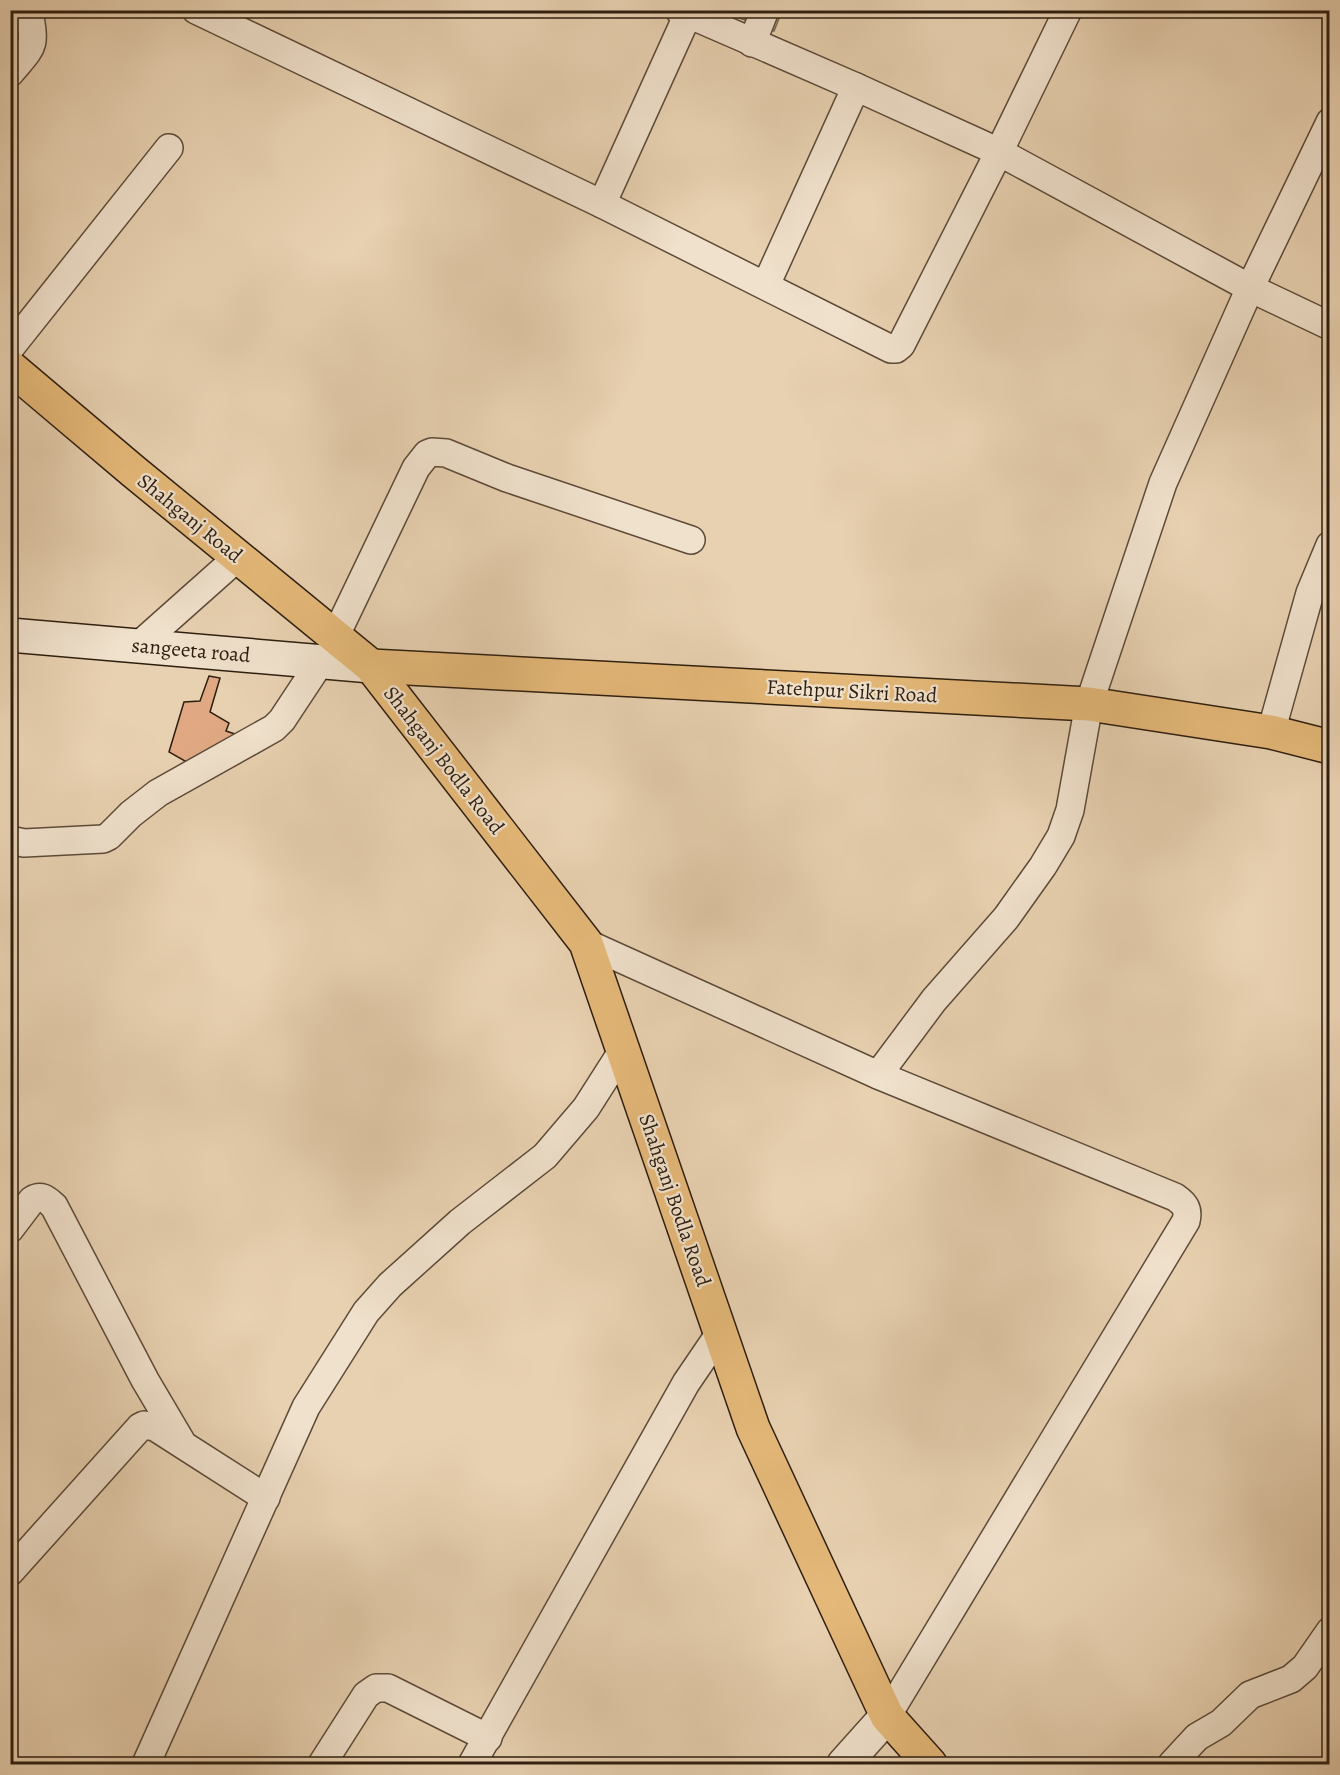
<svg xmlns="http://www.w3.org/2000/svg" width="1340" height="1775" font-family="Alegreya,serif">
  <style>
    .green { fill: #bcba87; stroke: #756c4c; stroke-width: 1.5 }
    .building { fill: #e0a984; stroke: #2e1e10; stroke-width: 1.5 }
    .lines { fill: none; stroke-linecap: round; stroke-linejoin: round }
    .minor-casing { stroke: #5c4b38; stroke-width: 30 }
    .tertiary-casing { stroke: #5c4b38; stroke-width: 36 }
    .secondary-casing { stroke: #2e1e10; stroke-width: 36 }
    .primary-casing { stroke: #2e1e10; stroke-width: 36 }
    .minor { stroke: #f0e1cc; stroke-width: 27 }
    .tertiary { stroke: #f0e1cc; stroke-width: 33 }
    .secondary { stroke: #f0e1cc; stroke-width: 33 }
    .primary { stroke: #e4b878; stroke-width: 33 }
    .labels { text-anchor: middle; stroke-width: 4.5; stroke-linejoin: round; paint-order: stroke }
    .street-label { font-size: 21px; fill: #2e1e10; stroke: #f0e1cc }
  </style>
  <rect width="100%" height="100%" fill="#e8d1b1"/>
  <filter id="stains"><feTurbulence type="fractalNoise" baseFrequency=".00333" numOctaves="4"/><feColorMatrix values="0 0 0 0 .2 0 0 0 0 .09 0 0 0 0 .02 0 0 0 .5 -.17"/></filter>
  <radialGradient id="worn" r=".72"><stop offset=".6" stop-color="#630" stop-opacity="0"/><stop offset="1" stop-color="#630" stop-opacity=".3"/></radialGradient>
  <path class="green" d="M 721,11 L 782,11 L 774,31 Z"/>
  <path class="building" d="M 209,676 L 220,678 L 210,712 L 229,723 L 226,731 L 244,737 L 199,769 L 169,752 L 184,702 L 200,701 Z"/>
  <g class="lines">
    <defs>
      <g id="minor">
        <path d="M 196,10 L 602,204 L 891,349 L 896,349 L 901,345 L 999,152 L 1068,10"/>
        <path d="M 679,10 L 856,87 L 999,152 L 1250,288 L 1330,326"/>
        <path d="M 752,43 L 765,10"/>
        <path d="M 10,73 C 35,43 35,49 29,10"/>
        <path d="M 602,204 L 688,14"/>
        <path d="M 766,285 L 856,87"/>
        <path d="M 10,348 L 169,148"/>
        <path d="M 335,637 L 416,468 L 427,454 L 432,452 L 446,453 L 507,478 L 691,540"/>
        <path d="M 138,646 L 238,557"/>
        <path d="M 1271,732 L 1310,593 L 1330,545"/>
        <path d="M 10,840 L 24,843 L 103,839 L 109,836 L 131,814 L 158,793 L 274,728 L 282,720 L 321,661"/>
        <path d="M 586,943 L 878,1075 L 1175,1197 C 1185,1204 1189,1209 1186,1221 L 887,1716"/>
        <path d="M 878,1075 L 934,1000 L 1006,918 L 1043,866 L 1061,836 L 1070,810 L 1089,704 L 1163,483 L 1250,288 L 1330,122"/>
        <path d="M 10,1229 L 32,1200 C 42,1194 47,1200 54,1206 L 145,1380 L 181,1441"/>
        <path d="M 10,1572 L 140,1427 L 144,1425 L 155,1427 L 266,1498"/>
        <path d="M 146,1764 L 306,1407 L 366,1312 L 390,1285 L 460,1222 L 545,1156 L 586,1108 L 623,1050"/>
        <path d="M 322,1764 L 366,1695 L 376,1688 L 388,1688 L 488,1738"/>
        <path d="M 472,1764 L 686,1383 L 720,1333"/>
        <path d="M 1172,1764 L 1197,1737 L 1221,1723 L 1250,1695 L 1291,1679 L 1305,1667 L 1330,1631"/>
      </g>
      <path id="tertiary" d="M 844,1764 L 887,1716"/>
      <path id="secondary" d="M 10,635 L 371,666"/>
      <g id="primary">
        <path d="M 10,367 L 133,471 L 371,666 L 586,943 L 753,1428 L 887,1716 L 930,1764"/>
        <path d="M 371,666 L 1089,704 L 1271,732 L 1330,747"/>
      </g>
    </defs>
    <use href="#minor" class="minor-casing"/>
    <use href="#tertiary" class="tertiary-casing"/>
    <use href="#secondary" class="secondary-casing"/>
    <use href="#primary" class="primary-casing"/>
    <use href="#minor" class="minor"/>
    <use href="#tertiary" class="tertiary"/>
    <use href="#secondary" class="secondary"/>
    <use href="#primary" class="primary"/>
  </g>
  <g class="labels">
    <g class="street-label">
      <text transform="translate(190 518) rotate(39)" y="7">Shahganj Road</text>
      <text transform="translate(191 650) rotate(5)" y="7">sangeeta road</text>
      <text transform="translate(852 691) rotate(3)" y="7">Fatehpur Sikri Road</text>
      <text transform="translate(444 760) rotate(52)" y="7">Shahganj Bodla Road</text>
      <text transform="translate(675 1200) rotate(71)" y="7">Shahganj Bodla Road</text>
    </g>
  </g>
  <rect width="1340" height="1775" fill="none" stroke="#e8d1b1" stroke-width="36"/>
  <rect x="12" y="12" width="1316" height="1751" fill="none" stroke="#2e1e10" stroke-width="3"/>
  <rect x="18" y="18" width="1304" height="1739" fill="none" stroke="#2e1e10" stroke-width="1.5"/>
  <rect width="100%" height="100%" filter="url(#stains)"/>
  <rect width="100%" height="100%" fill="url(#worn)"/>
</svg>
